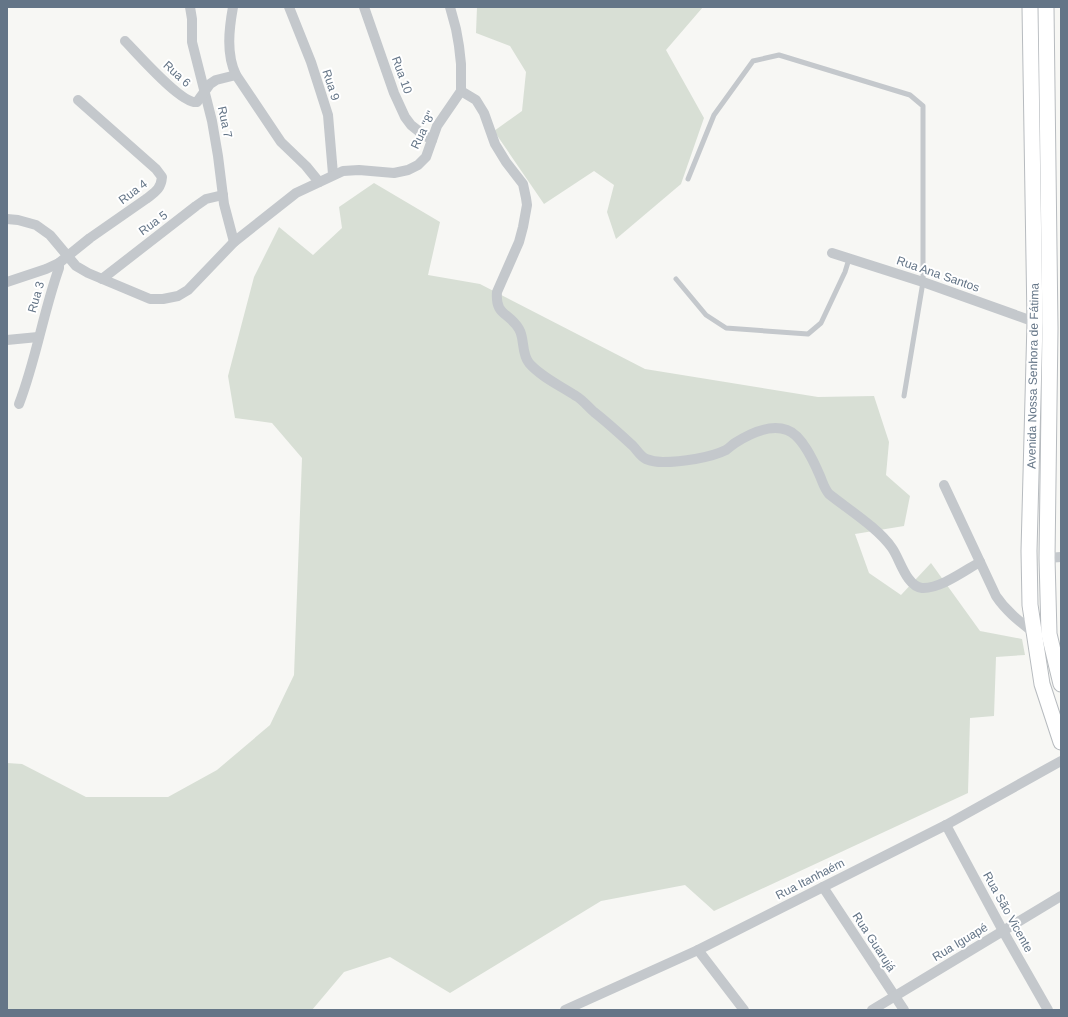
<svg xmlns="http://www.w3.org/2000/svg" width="1068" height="1017" font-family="Arial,sans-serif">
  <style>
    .green { fill: #d8dfd5 }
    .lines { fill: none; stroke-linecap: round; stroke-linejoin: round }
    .primary-casing { stroke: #b7bbbf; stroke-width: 17 }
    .lane { stroke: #c4c8cc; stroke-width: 5 }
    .street { stroke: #c4c8cc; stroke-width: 10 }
    .primary { stroke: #fff; stroke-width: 15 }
    .labels { text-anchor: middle; stroke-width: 4; stroke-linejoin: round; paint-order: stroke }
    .street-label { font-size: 12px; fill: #647587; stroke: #fff }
  </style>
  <rect width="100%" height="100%" fill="#f7f7f4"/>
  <g class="green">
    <path d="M 477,7 L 703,7 L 666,50 L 704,118 L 681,184 L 616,239 L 607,212 L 614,185 L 594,171 L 544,204 L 494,131 L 522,111 L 526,72 L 510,46 L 476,33 Z"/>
    <path d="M 374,183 L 440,222 L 428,275 L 480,284 L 645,369 L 818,397 L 874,396 L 889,442 L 886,475 L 910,496 L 904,526 L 855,534 L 869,573 L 901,595 L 931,563 L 980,631 L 1022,639 L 1025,655 L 996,657 L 994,716 L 970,718 L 968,793 L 714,911 L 685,885 L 601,901 L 450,993 L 390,957 L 344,972 L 312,1010 L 7,1010 L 7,763 L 22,764 L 86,797 L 168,797 L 217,770 L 270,725 L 294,675 L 302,458 L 272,423 L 235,418 L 228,376 L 254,277 L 279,227 L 313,255 L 342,228 L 339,207 Z"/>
  </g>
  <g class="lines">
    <defs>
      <g id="primary">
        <path d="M 1030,7 L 1035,322 L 1029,551 L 1030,605 L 1042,684 L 1061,742"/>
        <path d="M 1046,7 L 1050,328 L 1047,558 L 1049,634 L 1061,684"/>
      </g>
    </defs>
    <use href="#primary" class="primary-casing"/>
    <g class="lane">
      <path d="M 688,179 L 714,115 L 753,61 L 779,55 L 910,95 L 923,106 L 923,282 L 904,396"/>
      <path d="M 676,279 L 706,315 L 726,328 L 808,334 L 821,323 L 845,272 L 849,259"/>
    </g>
    <g class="street">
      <path d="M 190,7 L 192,19 L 192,42 L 212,121 L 218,156 L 224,204 L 234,242"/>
      <path d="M 233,7 C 229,29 226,54 236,75 L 281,142 L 306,166 L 319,182"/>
      <path d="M 289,7 L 311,62 L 328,115 L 333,174"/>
      <path d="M 364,7 L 394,93 L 405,117 L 411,125 L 421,133 L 432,140"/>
      <path d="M 125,41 C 137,53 182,105 197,102 L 210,84 L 216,80 L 236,75"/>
      <path d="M 461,91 L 476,100 L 484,113 L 495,144 L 506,162 L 523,184 L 526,198 L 527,205 L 523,227 L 519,242 L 497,292 C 495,316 509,312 519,329 C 525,339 521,353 529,363 C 541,377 561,386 576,396 C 583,400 588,407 594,412 C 608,423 620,434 633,446 C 637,450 640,456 646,459 C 651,461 658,462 663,462 C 681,462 710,458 726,450 C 729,448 732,445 735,443 C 749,434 770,424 787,430 C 802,435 814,462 820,476 C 823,483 824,488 829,494 C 849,510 878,528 892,548 C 900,559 906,586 922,588 C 940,589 964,571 980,562"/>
      <path d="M 7,219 L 18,220 L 36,225 L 50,235 L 76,266 L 88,273 L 150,299 L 163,299 L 178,296 L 188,290 L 234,242 L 296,193 L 343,171 L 359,170 L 394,173 L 408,170 L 418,165 L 426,157 L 437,126 L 461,91 L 461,64 L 459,46 L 456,29 L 450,7"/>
      <path d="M 832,253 L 923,282 L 1035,322"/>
      <path d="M 102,279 L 196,206 L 206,199 L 223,195"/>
      <path d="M 7,282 L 46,269 L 59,263 L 90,238 L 146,199 C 155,192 161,189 162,177 L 156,169 L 78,100"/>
      <path d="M 7,340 L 38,337"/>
      <path d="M 19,404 C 36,360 43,313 59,268 L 59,263"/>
      <path d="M 944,485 L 996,596 C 1006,611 1019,621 1033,632"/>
      <path d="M 1047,558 L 1061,557"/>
      <path d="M 946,825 L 1003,931 L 1048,1010"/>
      <path d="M 823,887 L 904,1010"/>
      <path d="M 698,950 L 744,1010"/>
      <path d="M 565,1010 L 698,950 L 823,887 L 946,825 L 1061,761"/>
      <path d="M 872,1010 L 1061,896"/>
    </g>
    <use href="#primary" class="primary"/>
  </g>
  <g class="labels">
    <g class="street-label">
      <text transform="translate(177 74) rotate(42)" y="4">Rua 6</text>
      <text transform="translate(402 75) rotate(70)" y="4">Rua 10</text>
      <text transform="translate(331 85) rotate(72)" y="4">Rua 9</text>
      <text transform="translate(225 122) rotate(78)" y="4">Rua 7</text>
      <text transform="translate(423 130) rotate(-64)" y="4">Rua "8"</text>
      <text transform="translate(133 192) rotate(-37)" y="4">Rua 4</text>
      <text transform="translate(153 223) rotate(-36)" y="4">Rua 5</text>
      <text transform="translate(938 274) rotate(19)" y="4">Rua Ana Santos</text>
      <text transform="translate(36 297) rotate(-74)" y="4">Rua 3</text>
      <text transform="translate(1033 376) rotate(-89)" y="4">Avenida Nossa Senhora de Fátima</text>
      <text transform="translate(810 879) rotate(-27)" y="4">Rua Itanhaém</text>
      <text transform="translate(1008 912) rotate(61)" y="4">Rua São Vicente</text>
      <text transform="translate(874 942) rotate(57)" y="4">Rua Guarujá</text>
      <text transform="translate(960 942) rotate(-31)" y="4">Rua Iguapé</text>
    </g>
  </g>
  <rect width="1068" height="1017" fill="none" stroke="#647587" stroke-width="16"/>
</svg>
